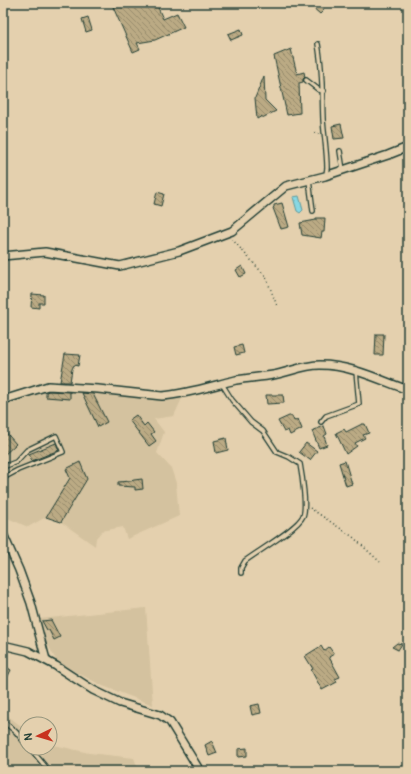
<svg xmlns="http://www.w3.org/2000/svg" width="411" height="774" font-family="Pangolin,sans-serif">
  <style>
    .built { fill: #d4c29f }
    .water { fill: url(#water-ripples); stroke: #5e9a9d }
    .building { fill: url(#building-back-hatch); stroke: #1f3d34 }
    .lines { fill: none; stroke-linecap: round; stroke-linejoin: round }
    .lane-casing { stroke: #1f3d34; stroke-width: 6 }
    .street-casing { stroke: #1f3d34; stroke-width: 10 }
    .path { stroke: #1f3d34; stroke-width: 1.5; stroke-dasharray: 1 3; stroke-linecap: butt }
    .lane { stroke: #e4d0ae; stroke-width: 3.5 }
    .street { stroke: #e4d0ae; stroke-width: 7 }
  </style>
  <defs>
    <pattern id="water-ripples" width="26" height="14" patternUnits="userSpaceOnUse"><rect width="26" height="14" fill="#88d8e3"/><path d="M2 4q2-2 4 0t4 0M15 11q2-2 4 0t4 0" fill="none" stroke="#75bac3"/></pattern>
    <pattern id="building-back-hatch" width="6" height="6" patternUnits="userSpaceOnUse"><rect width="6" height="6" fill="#bbaa84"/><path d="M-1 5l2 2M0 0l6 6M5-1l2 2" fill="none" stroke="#978c6d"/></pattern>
  </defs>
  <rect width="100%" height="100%" fill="#e4d0ae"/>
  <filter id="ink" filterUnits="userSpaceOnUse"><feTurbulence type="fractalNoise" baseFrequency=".025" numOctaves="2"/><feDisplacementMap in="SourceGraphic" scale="8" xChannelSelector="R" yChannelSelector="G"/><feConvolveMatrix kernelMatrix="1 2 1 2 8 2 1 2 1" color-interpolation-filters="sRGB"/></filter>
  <g filter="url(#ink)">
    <g class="built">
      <path d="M 46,383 L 183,396 L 174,416 L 154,419 L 164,432 L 157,453 L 171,468 L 176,483 L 179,516 L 127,539 L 123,527 L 102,531 L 96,538 L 95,546 L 61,522 L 46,517 L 28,527 L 3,516 L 3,397 Z"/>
      <path d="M 146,608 L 153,705 L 103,686 L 57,662 L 47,643 L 40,619 Z"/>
      <path d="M 3,712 L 26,730 L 26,748 L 50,748 L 50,744 L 89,753 L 134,758 L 139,771 L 3,771 Z"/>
    </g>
    <path class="water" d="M 299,196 L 303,210 L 300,213 L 297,211 L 293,197 Z"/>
    <g class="building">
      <path d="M 121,3 L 156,3 L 163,19 L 177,13 L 184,27 L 155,40 L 137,43 L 140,49 L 133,52 L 113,7 Z"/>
      <path d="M 316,3 L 324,10 L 320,14 L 312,7 Z"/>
      <path d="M 88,17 L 92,30 L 86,32 L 82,19 Z"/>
      <path d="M 241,29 L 243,35 L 231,40 L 228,34 Z"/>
      <path d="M 291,49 L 297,74 L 304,72 L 305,77 L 303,79 L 303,82 L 299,83 L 300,113 L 287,115 L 274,56 Z"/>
      <path d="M 264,76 L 265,100 L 276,111 L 262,118 L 262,116 L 257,119 L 255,98 Z"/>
      <path d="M 341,124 L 344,138 L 334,139 L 332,126 Z"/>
      <path d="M 157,192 L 164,194 L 161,206 L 154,204 Z"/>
      <path d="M 282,203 L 289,227 L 281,229 L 273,208 L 274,207 L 274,205 Z"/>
      <path d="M 316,218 L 325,218 L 324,232 L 322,232 L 321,238 L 302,235 L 300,223 L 316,220 Z"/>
      <path d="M 242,266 L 246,274 L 240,277 L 236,270 Z"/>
      <path d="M 32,294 L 44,295 L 44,303 L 39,303 L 39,308 L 31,307 Z"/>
      <path d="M 376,334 L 384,334 L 383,355 L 375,355 Z"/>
      <path d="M 242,345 L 244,353 L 236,355 L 234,347 Z"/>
      <path d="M 65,354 L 80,355 L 78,366 L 74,365 L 72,369 L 70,382 L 60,382 Z"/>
      <path d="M 49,391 L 70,392 L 70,399 L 46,397 L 46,392 Z"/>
      <path d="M 82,393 L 93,394 L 107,422 L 98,427 Z"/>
      <path d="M 266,395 L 283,395 L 284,403 L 267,404 Z"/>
      <path d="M 136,415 L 144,426 L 147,423 L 154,432 L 151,434 L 156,441 L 149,446 L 129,420 Z"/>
      <path d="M 289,416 L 292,416 L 294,421 L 298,419 L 302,429 L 290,435 L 288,430 L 284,432 L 278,421 Z"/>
      <path d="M 362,424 L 365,424 L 369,433 L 363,435 L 365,438 L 355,443 L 357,446 L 346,454 L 336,433 L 344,429 L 346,432 Z"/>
      <path d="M 324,426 L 327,434 L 324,436 L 327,445 L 319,448 L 312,431 Z"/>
      <path d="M 3,429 L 16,444 L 3,456 Z"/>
      <path d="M 226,438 L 228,450 L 216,453 L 214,441 Z"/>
      <path d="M 56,443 L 59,450 L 32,461 L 29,454 Z"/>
      <path d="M 306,443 L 317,451 L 310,460 L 299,452 Z"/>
      <path d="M 345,461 L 352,484 L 346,486 L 339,463 Z"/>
      <path d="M 80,462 L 87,479 L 61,522 L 46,517 L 70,478 L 66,469 Z"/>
      <path d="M 142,479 L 143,489 L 135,490 L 135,487 L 118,486 L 118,482 L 131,481 L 134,480 Z"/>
      <path d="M 51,620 L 60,637 L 54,640 L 49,630 L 47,630 L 42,621 Z"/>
      <path d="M 397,643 L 402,644 L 398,650 L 392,647 Z"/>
      <path d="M 321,646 L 324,651 L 329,647 L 334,654 L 329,657 L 340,677 L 335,679 L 337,682 L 322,690 L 311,670 L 313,669 L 305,656 Z"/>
      <path d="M 5,666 L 11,670 L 3,686 L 3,670 Z"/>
      <path d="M 259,704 L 261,713 L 252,715 L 250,706 Z"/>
      <path d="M 212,741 L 217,753 L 209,756 L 205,745 Z"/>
      <path d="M 247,748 L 247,756 L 238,757 L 238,749 Z"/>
    </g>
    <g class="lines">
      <defs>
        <g id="lane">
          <path d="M 318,44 C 323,70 322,93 323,119 C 324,135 327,152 327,168 L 326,175"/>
          <path d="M 306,80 L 319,90 L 324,91"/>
          <path d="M 340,151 L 343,170"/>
          <path d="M 309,180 L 313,211"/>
          <path d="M 222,384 L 232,400 L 251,422 L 263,431 L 277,452 L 289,457 L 300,464 C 302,475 307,507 303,516 C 297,529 258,551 245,561 L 241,568 L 241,573"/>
          <path d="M 321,422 L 326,416 L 359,404 L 356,371"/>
          <path d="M 3,467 L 16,462 L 27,450 L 56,436 L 63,452 L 18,470 L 3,478"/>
          <path d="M 3,721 L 16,732 L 26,744"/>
          <path d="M 30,748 L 49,771"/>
          <path d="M 265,771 L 266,771"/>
        </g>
        <g id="street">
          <path d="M 3,256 L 45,252 L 120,266 L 179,251 L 232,231 L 286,186 L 325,176 L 388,155 L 408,147"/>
          <path d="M 3,400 L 48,386 L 98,389 L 162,396 C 188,394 211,386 236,380 C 248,378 261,377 273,375 C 289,372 304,365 320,365 C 351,365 380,380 408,390"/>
          <path d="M 3,534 L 19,570 L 31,603 L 46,660"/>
          <path d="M 3,645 L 28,651 L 56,666 L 93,690 L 120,703 L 160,715 L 170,722 L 200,771"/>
        </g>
      </defs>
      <use href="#lane" class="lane-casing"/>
      <use href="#street" class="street-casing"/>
      <g class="path">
        <path d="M 314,132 L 319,133"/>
        <path d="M 232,239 L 266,277 L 277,306"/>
        <path d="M 310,508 L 353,537 L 380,562"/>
      </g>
      <use href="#lane" class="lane"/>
      <use href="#street" class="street"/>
    </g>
  </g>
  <rect width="411" height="774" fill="none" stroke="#e4d0ae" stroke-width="16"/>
  <rect x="8" y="8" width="395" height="758" fill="none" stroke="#1f3d34" stroke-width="1.5" filter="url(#ink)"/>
  <g transform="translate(38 736) rotate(265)"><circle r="19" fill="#e4d0ae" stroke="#95957d"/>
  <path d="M0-3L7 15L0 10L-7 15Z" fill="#c8321e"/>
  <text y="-6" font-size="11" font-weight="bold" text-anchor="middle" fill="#1f3d34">N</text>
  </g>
</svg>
